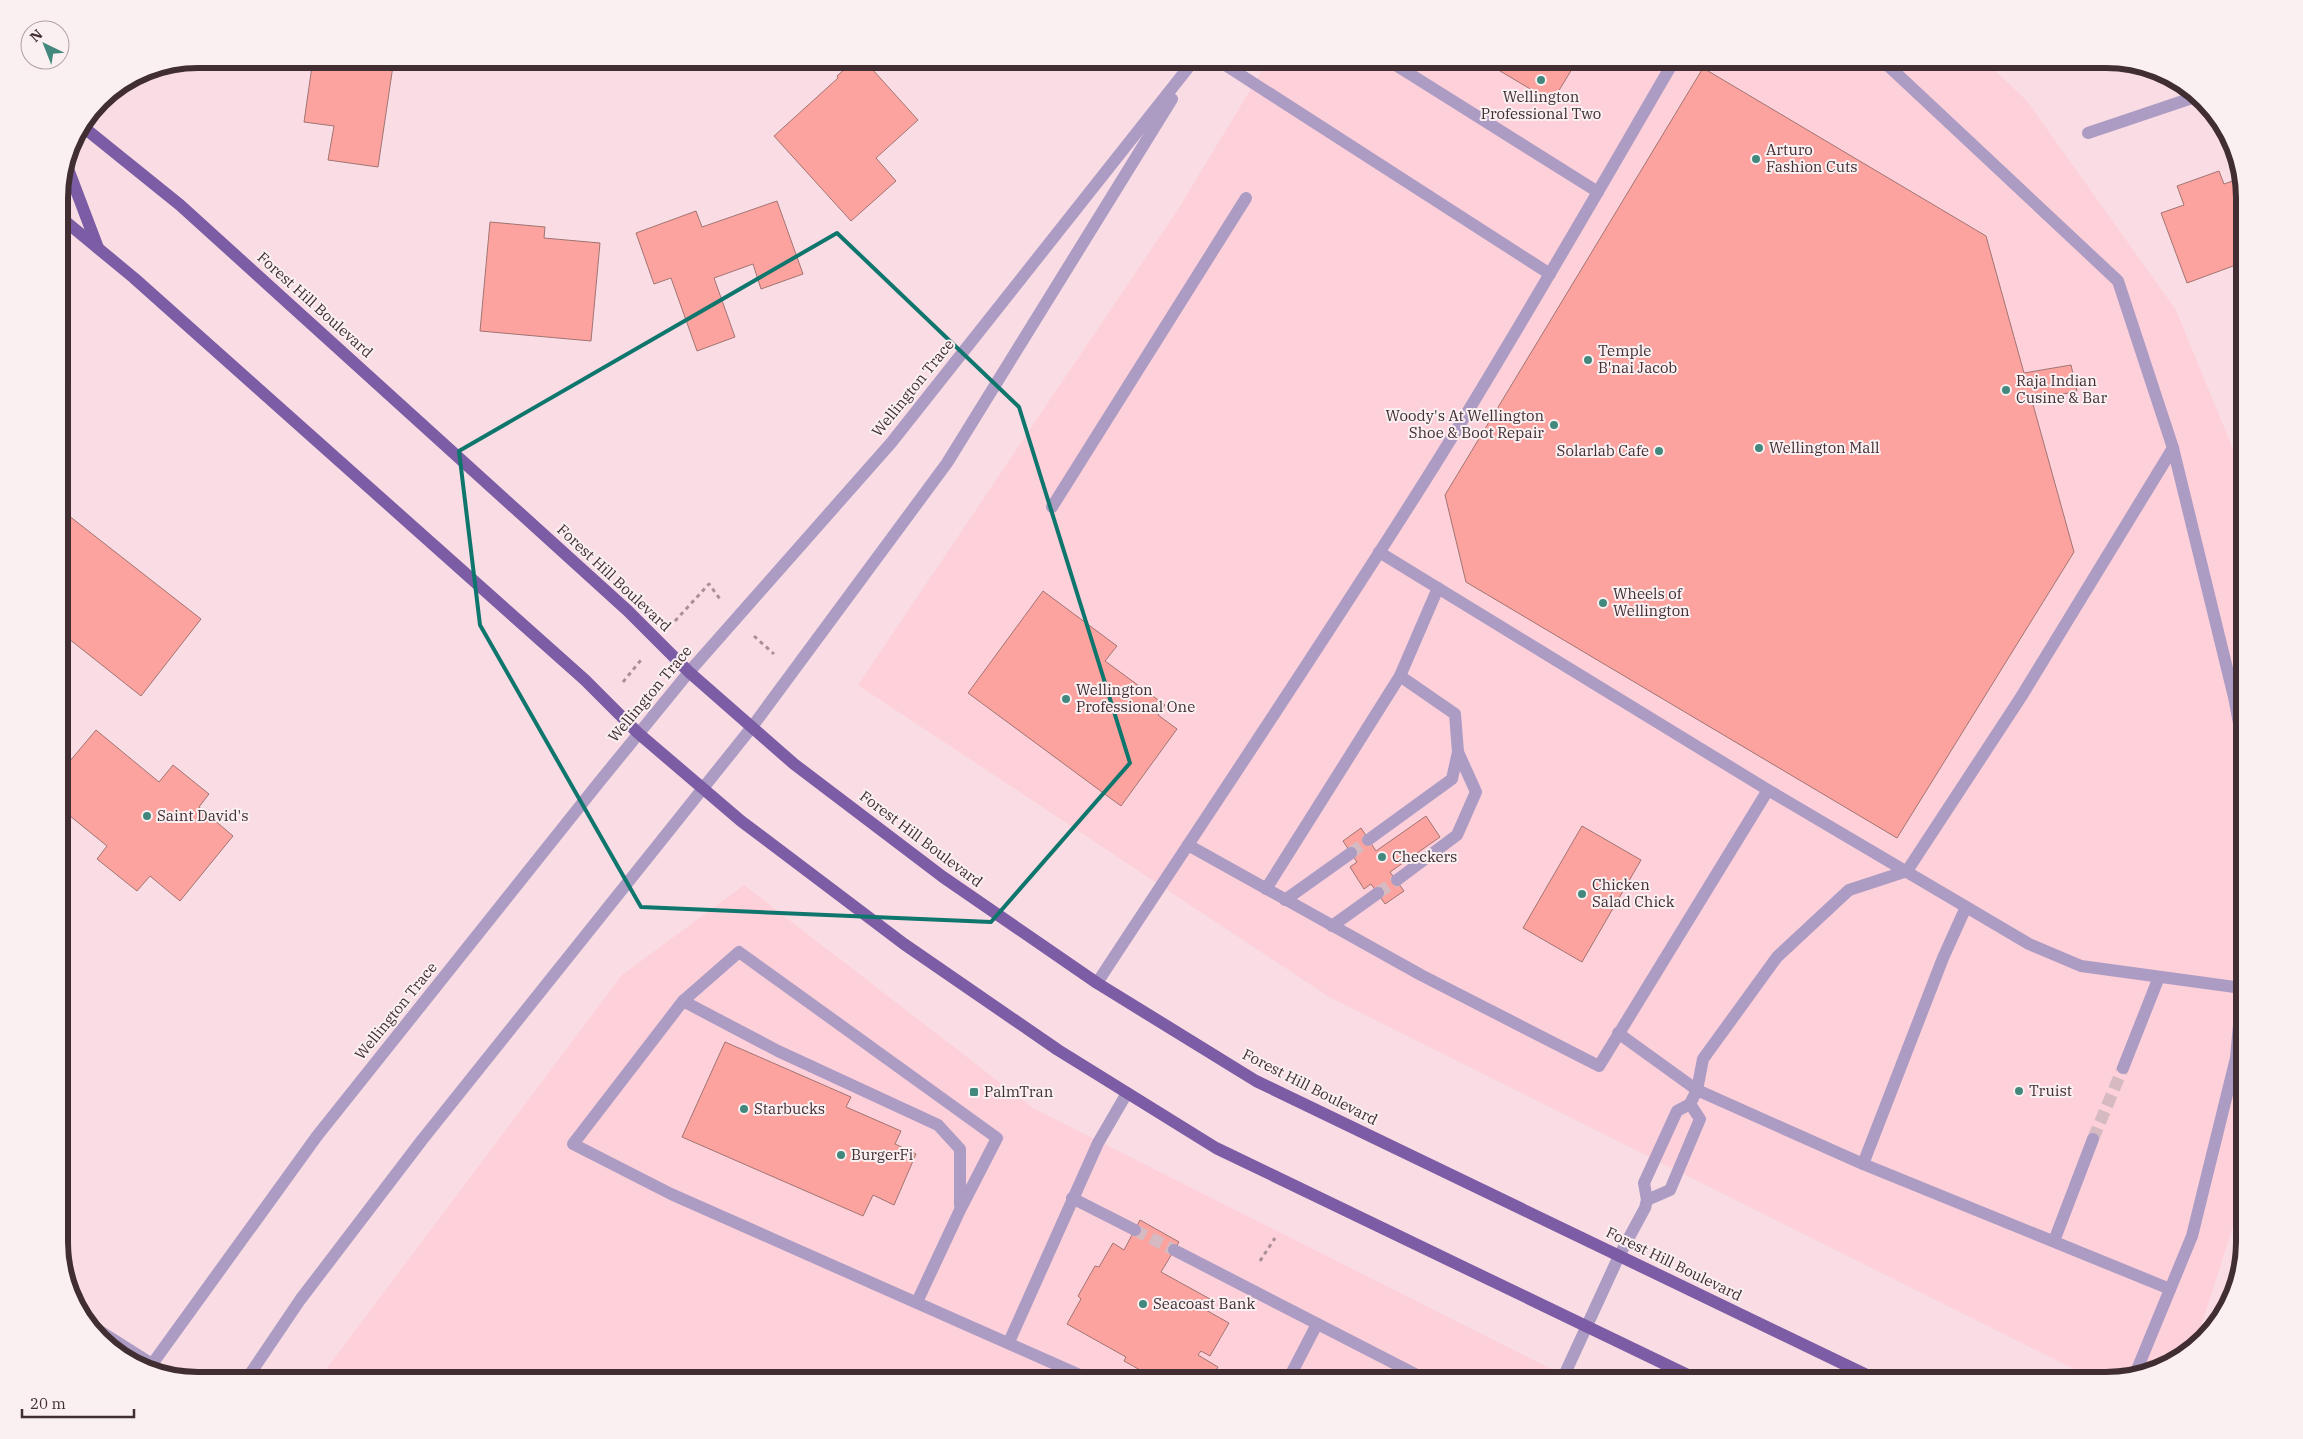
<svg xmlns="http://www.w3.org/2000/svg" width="2303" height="1439" font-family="'IBM Plex Serif',serif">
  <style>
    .built { fill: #fdd0da }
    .building { fill: #fda39f; stroke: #a07472 }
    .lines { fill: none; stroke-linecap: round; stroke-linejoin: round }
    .minor-tunnel { stroke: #d5bac1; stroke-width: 12; stroke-dasharray: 12 6; stroke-linecap: butt }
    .path { stroke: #a99097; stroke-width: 3; stroke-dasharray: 4 4; stroke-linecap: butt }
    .minor { stroke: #ac9cc4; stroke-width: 12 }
    .major { stroke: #7b5ca5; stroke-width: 12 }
    .marked { fill: none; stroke: #0f766e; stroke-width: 4; stroke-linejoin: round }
    .poi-dot { fill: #43887d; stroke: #faf0f2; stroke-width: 2 }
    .labels { text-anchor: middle; stroke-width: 4; stroke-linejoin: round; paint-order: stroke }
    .poi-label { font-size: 15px; fill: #402e33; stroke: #faf0f2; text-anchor: start }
    .street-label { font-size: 15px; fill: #402e33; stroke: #faf0f2 }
    .rim { fill: none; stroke: #402e33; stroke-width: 6 }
  </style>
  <rect width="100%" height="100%" fill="#fadde4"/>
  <g class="built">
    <path d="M 1269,59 L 1983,59 L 2027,101 L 2176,310 L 2244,476 L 2244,1192 L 2197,1339 L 2175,1361 L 2105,1380 L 2096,1380 L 1329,997 L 858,685 L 1177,211 Z"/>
    <path d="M 744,885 L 1033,1108 L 1573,1380 L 318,1380 L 622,975 Z"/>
  </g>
  <g class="building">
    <path d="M 313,59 L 394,59 L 378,167 L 328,160 L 334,126 L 304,122 Z"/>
    <path d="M 856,59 L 863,59 L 918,120 L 876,158 L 896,181 L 851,221 L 774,136 L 838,78 L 837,76 Z"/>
    <path d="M 1480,59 L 1578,59 L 1552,102 Z"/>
    <path d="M 1703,68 L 1986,236 L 2024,373 L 2071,365 L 2077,391 L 2032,401 L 2074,552 L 1897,838 L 1466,582 L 1445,495 Z"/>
    <path d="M 2219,171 L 2224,184 L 2241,178 L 2244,189 L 2244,262 L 2187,283 L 2161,213 L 2184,205 L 2177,186 Z"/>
    <path d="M 777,201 L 803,274 L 761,289 L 753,264 L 714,278 L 735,337 L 697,351 L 671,278 L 654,284 L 636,233 L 696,211 L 702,227 Z"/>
    <path d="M 490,222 L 545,227 L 544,238 L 600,243 L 591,341 L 480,331 Z"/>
    <path d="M 59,508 L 201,619 L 141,696 L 59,631 Z"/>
    <path d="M 1043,591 L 1117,646 L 1105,661 L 1165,705 L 1158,715 L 1177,729 L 1121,806 L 968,693 Z"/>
    <path d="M 96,730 L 159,782 L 173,765 L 209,794 L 199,807 L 233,836 L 180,901 L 150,876 L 137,891 L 97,859 L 107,846 L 59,807 L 59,774 Z"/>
    <path d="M 1426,816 L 1440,837 L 1390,872 L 1404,891 L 1385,904 L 1371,884 L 1364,889 L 1350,867 L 1357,862 L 1343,841 L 1361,828 L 1376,851 Z"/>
    <path d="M 1582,826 L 1641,860 L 1582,962 L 1523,928 Z"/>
    <path d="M 725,1042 L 851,1097 L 846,1107 L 901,1131 L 895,1144 L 916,1154 L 894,1205 L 873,1195 L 863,1216 L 682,1137 Z"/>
    <path d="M 1140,1220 L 1179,1242 L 1161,1272 L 1210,1299 L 1204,1309 L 1229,1323 L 1210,1356 L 1201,1351 L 1198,1355 L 1218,1367 L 1211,1380 L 1158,1380 L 1124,1361 L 1126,1357 L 1067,1324 L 1081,1299 L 1078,1296 L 1095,1266 L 1099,1267 L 1113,1243 L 1124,1250 Z"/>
  </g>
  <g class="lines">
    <g class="minor-tunnel">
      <path d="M 1351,853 L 1368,840"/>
      <path d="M 1378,893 L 1397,880"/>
      <path d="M 2093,1139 L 2123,1068"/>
      <path d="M 1135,1230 L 1174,1250"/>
    </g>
    <g class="path">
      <path d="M 675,621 L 709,584 L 720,599"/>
      <path d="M 754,636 L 774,654"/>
      <path d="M 623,682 L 641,660"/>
      <path d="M 1260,1261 L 1275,1238"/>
    </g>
    <g class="minor">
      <path d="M 1216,59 L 1550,274"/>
      <path d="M 1386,59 L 1598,192"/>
      <path d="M 1881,59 L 2118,281 L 2173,448 L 2234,697 L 2244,750"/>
      <path d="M 2088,133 L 2195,97"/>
      <path d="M 1052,507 L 1246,198"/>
      <path d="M 1379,552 L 1768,790 L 2029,944 L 2081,966 L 2242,988"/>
      <path d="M 1368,840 L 1452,779 L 1458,752 L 1455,714 L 1400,676"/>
      <path d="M 1188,845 L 1421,975 L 1599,1066 L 1768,790"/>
      <path d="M 1397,880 L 1457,835 L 1476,792 L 1458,752"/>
      <path d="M 1266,889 L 1400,676 L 1438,588"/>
      <path d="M 1285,900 L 1351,853"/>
      <path d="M 1332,926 L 1378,893"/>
      <path d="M 1097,983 C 1211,809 1328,636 1438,460 C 1520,328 1597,193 1675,59"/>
      <path d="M 683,1001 L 778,1051 L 938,1125 L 960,1149 L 960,1205"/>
      <path d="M 1618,1033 L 1697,1090 L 1863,1164 L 1943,958 L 1966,907"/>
      <path d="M 2123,1068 L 2159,977"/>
      <path d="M 1863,1164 L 2170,1289"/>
      <path d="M 1072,1198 L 1135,1230"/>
      <path d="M 1647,1200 L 1670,1190 L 1700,1119 L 1690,1104"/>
      <path d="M 2054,1241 L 2093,1139"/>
      <path d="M 1174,1250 L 1417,1375"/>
      <path d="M 917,1302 L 960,1210 L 997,1138 L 739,952 L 683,1001 L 573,1144 L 671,1194 L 1091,1380"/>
      <path d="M 92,1326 L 152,1364 L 152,1368"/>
      <path d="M 1009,1342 L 1098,1143 L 1127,1093"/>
      <path d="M 150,1367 L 317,1136 L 600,781 L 689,672 L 891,443 L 1195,59"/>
      <path d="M 2136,1372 L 2192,1236 L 2236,1058 L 2244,969"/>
      <path d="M 246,1380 L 300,1300 L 422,1140 L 752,727 L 947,463 L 1172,99"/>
      <path d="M 1288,1380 L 1317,1324"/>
      <path d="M 1562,1380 L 1619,1256 L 1645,1208 L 1647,1200 L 1644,1183 L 1677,1111 L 1690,1104 L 1697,1090 L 1703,1059 L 1777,957 L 1849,890 L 1907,871 L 2021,697 L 2173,448"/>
    </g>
    <g class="major">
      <path d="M 82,126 L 180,205 L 628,611 L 689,672 L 794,764 L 943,877 L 1097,983 L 1256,1081 L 1877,1380"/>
      <path d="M 65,161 L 98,248"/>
      <path d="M 59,216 L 134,278 L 585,680 L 638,733 L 741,821 L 904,944 L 1058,1050 L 1216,1148 L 1698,1380"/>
    </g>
  </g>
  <path class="marked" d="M 837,233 L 1019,407 L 1130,763 L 991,922 L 641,907 L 480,625 L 459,451 Z"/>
  <g class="poi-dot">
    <circle cx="1541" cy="80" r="5"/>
    <circle cx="1756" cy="159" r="5"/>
    <circle cx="1588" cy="360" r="5"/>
    <circle cx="2006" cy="390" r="5"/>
    <circle cx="1554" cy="425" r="5"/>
    <circle cx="1759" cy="448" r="5"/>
    <circle cx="1659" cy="451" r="5"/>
    <circle cx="1603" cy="603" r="5"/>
    <circle cx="1066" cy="699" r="5"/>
    <circle cx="147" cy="816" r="5"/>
    <circle cx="1382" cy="857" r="5"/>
    <circle cx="1582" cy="894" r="5"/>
    <circle cx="2019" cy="1091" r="5"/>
    <rect x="969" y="1087" width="10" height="10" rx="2.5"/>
    <circle cx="744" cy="1109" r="5"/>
    <circle cx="841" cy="1155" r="5"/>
    <circle cx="1143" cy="1304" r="5"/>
  </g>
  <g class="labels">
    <g class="poi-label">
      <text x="1541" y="102" text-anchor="middle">Wellington<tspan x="1541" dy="17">Professional Two</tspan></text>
      <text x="1766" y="155">Arturo<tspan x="1766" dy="17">Fashion Cuts</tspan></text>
      <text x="1598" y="356">Temple<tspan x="1598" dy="17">B'nai Jacob</tspan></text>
      <text x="2016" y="386">Raja Indian<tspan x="2016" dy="17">Cusine &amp; Bar</tspan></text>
      <text x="1544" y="421" text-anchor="end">Woody's At Wellington<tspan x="1544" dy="17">Shoe &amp; Boot Repair</tspan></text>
      <text x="1769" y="453">Wellington Mall</text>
      <text x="1649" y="456" text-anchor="end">Solarlab Cafe</text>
      <text x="1613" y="599">Wheels of<tspan x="1613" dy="17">Wellington</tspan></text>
      <text x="1076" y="695">Wellington<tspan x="1076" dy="17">Professional One</tspan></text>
      <text x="157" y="821">Saint David's</text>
      <text x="1392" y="862">Checkers</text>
      <text x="1592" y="890">Chicken<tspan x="1592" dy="17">Salad Chick</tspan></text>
      <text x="2029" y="1096">Truist</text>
      <text x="984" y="1097">PalmTran</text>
      <text x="754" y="1114">Starbucks</text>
      <text x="851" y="1160">BurgerFi</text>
      <text x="1153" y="1309">Seacoast Bank</text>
    </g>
    <g class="street-label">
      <text transform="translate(315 305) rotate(42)" y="5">Forest Hill Boulevard</text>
      <text transform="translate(913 388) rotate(-51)" y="5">Wellington Trace</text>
      <text transform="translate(614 578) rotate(43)" y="5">Forest Hill Boulevard</text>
      <text transform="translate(650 694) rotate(-50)" y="5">Wellington Trace</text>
      <text transform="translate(921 839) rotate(37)" y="5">Forest Hill Boulevard</text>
      <text transform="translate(396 1011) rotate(-51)" y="5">Wellington Trace</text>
      <text transform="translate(1310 1087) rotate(27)" y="5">Forest Hill Boulevard</text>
      <text transform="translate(1674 1264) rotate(26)" y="5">Forest Hill Boulevard</text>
    </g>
  </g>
  <path d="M0 0H2303V1439H0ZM198 68H2106A130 130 0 0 1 2236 198V1242A130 130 0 0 1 2106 1372H198A130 130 0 0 1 68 1242V198A130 130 0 0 1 198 68Z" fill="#faf0f2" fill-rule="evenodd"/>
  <path class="rim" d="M198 68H2106A130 130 0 0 1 2236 198V1242A130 130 0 0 1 2106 1372H198A130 130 0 0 1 68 1242V198A130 130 0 0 1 198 68Z"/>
  <g transform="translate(45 45) rotate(317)"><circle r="24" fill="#faf0f2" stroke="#b0a2a6"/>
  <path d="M0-4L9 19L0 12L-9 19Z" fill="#43887d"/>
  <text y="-8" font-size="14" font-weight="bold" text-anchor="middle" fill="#402e33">N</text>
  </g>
  <path d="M22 1409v8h112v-8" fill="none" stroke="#402e33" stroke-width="2.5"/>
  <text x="30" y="1409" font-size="15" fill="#402e33" stroke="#faf0f2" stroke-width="4" paint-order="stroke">20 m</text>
</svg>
